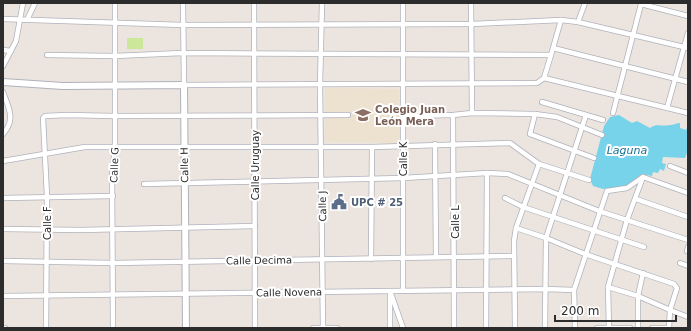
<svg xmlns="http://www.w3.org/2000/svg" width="691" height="331" font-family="'DejaVu Sans',sans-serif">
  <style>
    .education { fill: #ede1cf }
    .pitch { fill: #cce79a }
    .water { fill: #77d3e9 }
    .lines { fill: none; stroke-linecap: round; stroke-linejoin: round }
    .minor-casing { stroke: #afb2bb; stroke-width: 6 }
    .tertiary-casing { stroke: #afb2bb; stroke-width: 8 }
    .minor { stroke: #fff; stroke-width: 4.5 }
    .tertiary { stroke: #fff; stroke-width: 6 }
    .labels { text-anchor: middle; stroke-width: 4; stroke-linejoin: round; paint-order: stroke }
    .education-label { font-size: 10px; font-weight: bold; fill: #785e54; stroke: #fff; text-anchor: start }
    .street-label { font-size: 10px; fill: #2c2c2c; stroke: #fff }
    .service-label { font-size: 10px; font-weight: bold; fill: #4e5e75; stroke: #fff; text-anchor: start }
    .water-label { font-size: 11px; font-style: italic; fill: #147397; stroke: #fff }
  </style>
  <rect width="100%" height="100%" fill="#ece5df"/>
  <path class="education" d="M 325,88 L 399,89 L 400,143 L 325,142 Z"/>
  <rect class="pitch" x="127" y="38" width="16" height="11"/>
  <path class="water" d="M 619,115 L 632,123 L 637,121 L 650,128 C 657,123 662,127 670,125 C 674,125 676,123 680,123 L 680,128 L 686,130 L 688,125 L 688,150 L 685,158 L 663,157 L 662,163 L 666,164 L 664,171 L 660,169 L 658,173 L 653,172 L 652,176 L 642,174 L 626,186 L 603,189 L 593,186 L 590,179 L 604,126 L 610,117 Z"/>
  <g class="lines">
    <defs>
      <g id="minor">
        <path d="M 254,3 L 255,328"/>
        <path d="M 322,3 L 320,85 L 323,328"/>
        <path d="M 471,3 L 472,113"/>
        <path d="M 3,19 L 183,25 L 472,24 L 561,20 L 578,22 L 688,48"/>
        <path d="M 27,20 L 35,3"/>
        <path d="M 578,22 L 585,3"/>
        <path d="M 553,48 L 688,82"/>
        <path d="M 3,50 L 11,51"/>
        <path d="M 47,55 L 115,56 L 182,53 L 551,55 L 544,78 L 537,83 L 184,85 L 183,3"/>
        <path d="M 551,55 L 561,20"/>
        <path d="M 3,66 L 16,41 L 23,3"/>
        <path d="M 544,78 L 688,113"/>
        <path d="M 3,92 C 9,109 16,119 3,134"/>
        <path d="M 542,102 L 603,120"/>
        <path d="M 667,108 L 688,33"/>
        <path d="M 613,113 L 641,4 L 688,16"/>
        <path d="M 535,114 L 530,134 L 594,158"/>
        <path d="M 453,115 L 454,328"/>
        <path d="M 403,116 L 453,115 L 472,113 L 535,114 L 557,117 L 602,135"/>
        <path d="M 435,144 L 436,257"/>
        <path d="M 3,161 L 85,147 L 372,147 L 510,143 L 539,164 L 516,228 L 514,241 L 515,328"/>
        <path d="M 539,164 L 589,180"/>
        <path d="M 670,166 L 688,173"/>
        <path d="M 643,177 L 688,193"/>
        <path d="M 144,184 L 403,178 L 487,173 L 508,174 L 599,211 L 688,240"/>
        <path d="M 3,198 L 113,196"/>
        <path d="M 505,198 L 523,207 L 644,247"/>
        <path d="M 636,199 L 688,217"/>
        <path d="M 516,228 L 546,238 L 585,254 L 674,284 L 677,288 L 670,310 L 638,296 L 608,287"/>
        <path d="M 3,229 L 81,230 L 255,226"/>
        <path d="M 687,251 L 688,247"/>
        <path d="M 371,259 L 372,147"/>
        <path d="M 3,261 L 114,263 L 514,256"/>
        <path d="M 680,263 L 688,266"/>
        <path d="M 390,291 L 403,328"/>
        <path d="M 403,291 L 403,3"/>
        <path d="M 390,295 L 390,328"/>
        <path d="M 3,296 L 545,289 L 574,290"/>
        <path d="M 3,328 L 5,328"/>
        <path d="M 46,328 L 47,196 L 43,118 L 45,116 L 66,115 L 115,116 L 348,115"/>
        <path d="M 113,328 L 112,176 L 115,147 L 115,3"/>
        <path d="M 313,328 L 337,328"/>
        <path d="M 486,328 L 487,173"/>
        <path d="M 545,328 L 546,238 L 586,115"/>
        <path d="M 575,328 L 574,290 L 607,191 L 627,188 L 643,177"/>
        <path d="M 597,328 L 630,328"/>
        <path d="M 609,328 L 608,287 L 627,220 L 643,177"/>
        <path d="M 638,328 L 638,296 L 643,273"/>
        <path d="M 652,328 L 669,328 L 670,310 L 688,317"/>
      </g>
      <path id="tertiary" d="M 3,82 L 63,86 L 184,85 L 186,328"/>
    </defs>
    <use href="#minor" class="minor-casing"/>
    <use href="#tertiary" class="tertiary-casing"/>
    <use href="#minor" class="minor"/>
    <use href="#tertiary" class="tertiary"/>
  </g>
  <defs>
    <symbol id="university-bare" viewBox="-9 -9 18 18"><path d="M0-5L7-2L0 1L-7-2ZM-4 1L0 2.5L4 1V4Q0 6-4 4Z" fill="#8d6e63" stroke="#fff" stroke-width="2.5" paint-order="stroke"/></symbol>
    <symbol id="civic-bare" viewBox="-9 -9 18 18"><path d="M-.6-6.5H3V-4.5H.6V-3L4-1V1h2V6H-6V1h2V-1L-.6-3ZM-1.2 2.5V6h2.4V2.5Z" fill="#5c6f8a" stroke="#fff" stroke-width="2.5" paint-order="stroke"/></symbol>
  </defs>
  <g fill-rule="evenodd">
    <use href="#university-bare" x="352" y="104" width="22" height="22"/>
    <use href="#civic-bare" x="328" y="191" width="22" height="22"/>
  </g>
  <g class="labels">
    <g class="education-label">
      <text x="375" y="113">Colegio Juan<tspan x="375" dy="12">León Mera</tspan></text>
    </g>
    <g class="street-label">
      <text transform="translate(403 159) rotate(-90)" y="4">Calle K</text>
      <text transform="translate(114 165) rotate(-88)" y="4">Calle G</text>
      <text transform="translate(184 165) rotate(-91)" y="4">Calle H</text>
      <text transform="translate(255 165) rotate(-90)" y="4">Calle Uruguay</text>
      <text transform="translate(322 206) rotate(-91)" y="4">Calle J</text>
      <text transform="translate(455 222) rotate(-90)" y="4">Calle L</text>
      <text transform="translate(47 223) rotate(-90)" y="4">Calle F</text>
      <text transform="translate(259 260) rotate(-1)" y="4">Calle Decima</text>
      <text transform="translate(289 292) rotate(-1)" y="4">Calle Novena</text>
    </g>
    <g class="service-label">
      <text x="351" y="206">UPC # 25</text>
    </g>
    <g class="water-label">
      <text x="627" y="154">Laguna</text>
    </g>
  </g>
  <rect width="691" height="331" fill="none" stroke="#2c2c2c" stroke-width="8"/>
  <path d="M555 315v6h121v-6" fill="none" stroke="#2c2c2c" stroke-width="2"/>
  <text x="561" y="315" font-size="12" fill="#2c2c2c" stroke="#ffffff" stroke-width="3" paint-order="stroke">200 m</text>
</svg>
